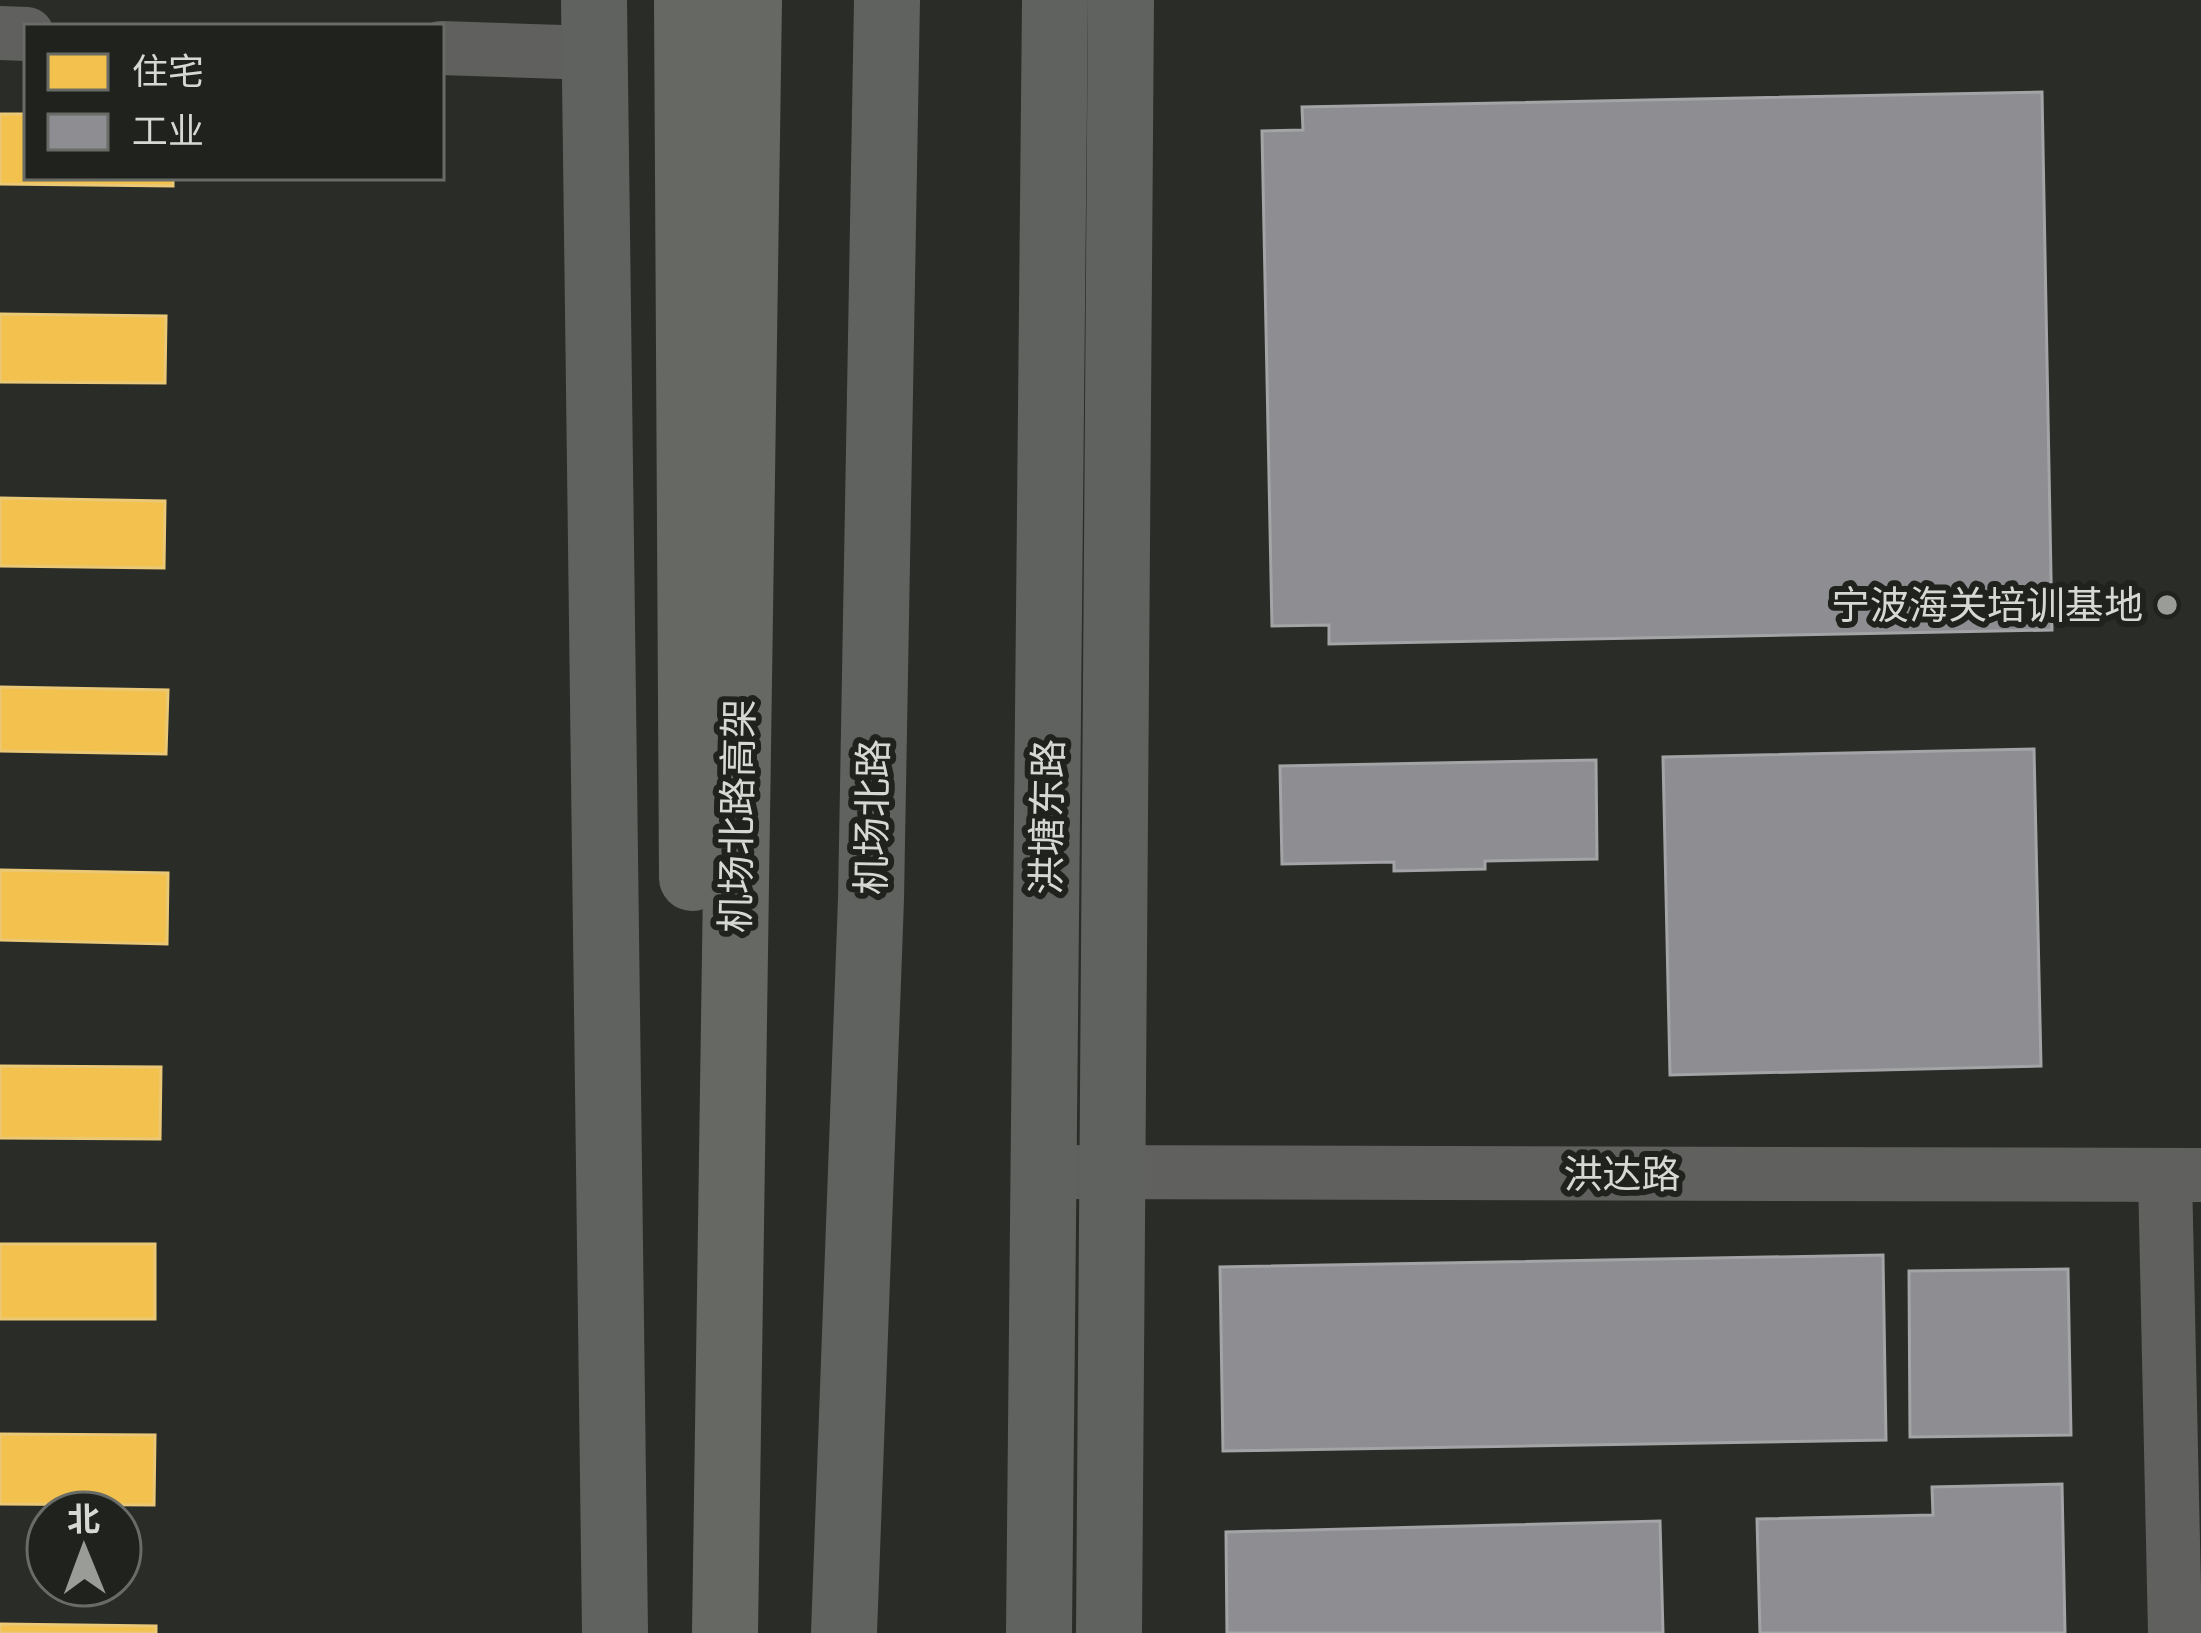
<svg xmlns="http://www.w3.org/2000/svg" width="2201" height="1633" font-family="Roboto,'Noto Sans SC',sans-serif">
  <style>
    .homes { fill: #f2c14e; stroke: #eac876; stroke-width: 3 }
    .industry { fill: #8d8d92; stroke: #a3a4a6; stroke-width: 3 }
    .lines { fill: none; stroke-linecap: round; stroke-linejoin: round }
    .minor { stroke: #60615f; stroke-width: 54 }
    .major { stroke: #60625f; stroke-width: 66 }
    .highway { stroke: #666864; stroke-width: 66 }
    .poi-dot { fill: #9a9c98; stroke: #20231d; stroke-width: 4.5 }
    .labels { text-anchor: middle; stroke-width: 12; stroke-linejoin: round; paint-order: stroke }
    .poi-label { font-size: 39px; fill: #d6d8d4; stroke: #20231d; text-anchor: end }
    .street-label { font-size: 39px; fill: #d6d8d4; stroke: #20231d }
  </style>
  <rect width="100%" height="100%" fill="#2a2c28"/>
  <g class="homes">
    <path d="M 0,114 L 27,114 L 27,177 L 173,177 L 173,186 L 0,184 Z"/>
    <path d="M 0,314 L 166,316 L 165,383 L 0,382 Z"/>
    <path d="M 0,498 L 165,501 L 164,568 L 0,566 Z"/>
    <path d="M 0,687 L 168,690 L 166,754 L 0,751 Z"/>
    <path d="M 0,870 L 168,873 L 167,944 L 0,940 Z"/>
    <path d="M 0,1066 L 161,1067 L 160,1139 L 0,1138 Z"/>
    <rect x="0" y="1244" width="155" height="75"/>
    <path d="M 0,1434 L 155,1435 L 154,1505 L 0,1504 Z"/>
    <path d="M 0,1624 L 156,1626 L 156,1633 L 0,1633 Z"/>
  </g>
  <g class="industry">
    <path d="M 2042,92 L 2052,630 L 1329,644 L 1329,625 L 1272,626 L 1262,131 L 1303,130 L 1302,107 Z"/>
    <path d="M 2034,749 L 2041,1066 L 1670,1075 L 1663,757 Z"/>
    <path d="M 1596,760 L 1597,859 L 1485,861 L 1485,869 L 1394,871 L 1394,862 L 1282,864 L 1280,766 Z"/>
    <path d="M 1883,1255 L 1886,1440 L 1223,1451 L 1220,1267 Z"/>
    <path d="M 2068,1269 L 2071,1435 L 1910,1437 L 1909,1271 Z"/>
    <path d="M 2062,1484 L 2065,1633 L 1760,1633 L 1757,1519 L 1933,1515 L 1932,1487 Z"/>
    <path d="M 1660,1521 L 1663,1633 L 1227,1633 L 1226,1532 Z"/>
  </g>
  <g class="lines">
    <g class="minor">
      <path d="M 0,33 L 27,34"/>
      <path d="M 441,48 L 594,53"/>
      <path d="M 1043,1172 L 2201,1175"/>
      <path d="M 2165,1175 L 2175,1633"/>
    </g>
    <g class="major">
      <path d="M 594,0 L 615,1633"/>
      <path d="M 844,1633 L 871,899 L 887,0"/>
      <path d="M 1039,1633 L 1055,0"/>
      <path d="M 1109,1633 L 1121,0"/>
    </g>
    <g class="highway">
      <path d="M 687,0 L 692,878"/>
      <path d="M 725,1633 L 749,0"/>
    </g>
  </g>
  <circle class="poi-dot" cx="2167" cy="605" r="12"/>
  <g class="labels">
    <g class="poi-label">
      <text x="2143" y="619">宁波海关培训基地</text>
    </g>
    <g class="street-label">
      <text transform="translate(737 816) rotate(-89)" y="14">机场北路高架</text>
      <text transform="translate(872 817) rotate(-89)" y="14">机场北路</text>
      <text transform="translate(1047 817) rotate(-89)" y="14">洪塘东路</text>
      <text x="1622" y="1188">洪达路</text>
    </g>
  </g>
  <rect x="24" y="24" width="420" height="156" fill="#20231d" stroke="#696b66" stroke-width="3"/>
  <rect x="48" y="54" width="60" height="36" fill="#f2c14e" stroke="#696b66" stroke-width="3"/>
  <text x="132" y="84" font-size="36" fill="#d6d8d4">住宅</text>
  <rect x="48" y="114" width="60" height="36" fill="#8d8d92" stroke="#696b66" stroke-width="3"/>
  <text x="132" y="144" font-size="36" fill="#d6d8d4">工业</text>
  <g transform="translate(84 1549) rotate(359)"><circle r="57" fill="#20231d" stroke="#696b66" stroke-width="3"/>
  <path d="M0-9L21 45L0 30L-21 45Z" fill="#9a9c98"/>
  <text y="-18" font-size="33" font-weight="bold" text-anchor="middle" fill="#d6d8d4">北</text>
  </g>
</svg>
